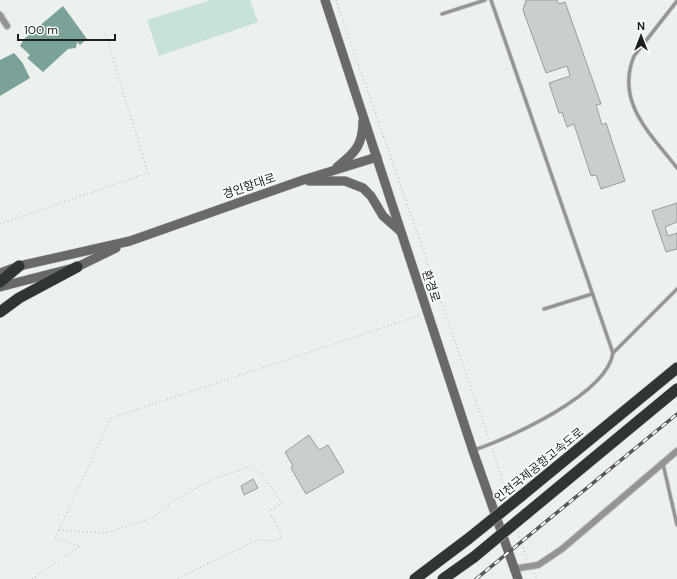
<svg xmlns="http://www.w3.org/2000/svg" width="677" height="579" font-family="'DM Sans','Noto Sans KR',sans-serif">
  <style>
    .green { fill: #c7e1db }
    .water { fill: #7aa299 }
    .building { fill: #cacecd; stroke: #999d9c }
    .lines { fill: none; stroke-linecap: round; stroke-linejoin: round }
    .lane-casing { stroke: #c7cac9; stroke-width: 4.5 }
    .street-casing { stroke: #c7cac9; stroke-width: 8 }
    .secondary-casing { stroke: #c7cac9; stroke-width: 10 }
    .highway-casing { stroke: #c7cac9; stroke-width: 12 }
    .path { stroke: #abaeae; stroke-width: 1; stroke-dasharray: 1 3; stroke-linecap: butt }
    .lane { stroke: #939595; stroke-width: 3 }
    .street { stroke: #939595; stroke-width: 6 }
    .secondary { stroke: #686a6a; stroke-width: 9 }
    .highway { stroke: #303433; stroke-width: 11 }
    .rail-casing { stroke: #575858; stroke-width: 3.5 }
    .rail { stroke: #fafefd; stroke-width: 2; stroke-dasharray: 6; stroke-linecap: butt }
    .highway-bridge-casing { stroke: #c7cac9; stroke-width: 12; stroke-linecap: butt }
    .highway-bridge { stroke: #303433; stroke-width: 11 }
    .labels { text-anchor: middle; stroke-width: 3.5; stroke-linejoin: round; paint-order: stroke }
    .street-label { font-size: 12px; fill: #1d1e1e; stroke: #fafefd }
  </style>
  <rect width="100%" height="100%" fill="#ecf0ef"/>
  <path class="green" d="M 211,0 L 250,0 L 258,22 L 159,56 L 147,20 Z"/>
  <g class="water">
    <path d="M 63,6 L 87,39 L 80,45 L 77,42 L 76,48 L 68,49 L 43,72 L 27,58 L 30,55 L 20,46 L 24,39 Z"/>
    <path d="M 14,53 L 22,62 L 30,78 L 0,96 L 0,60 Z"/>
  </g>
  <g class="building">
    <path d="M 526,0 L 557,0 L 559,4 L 565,2 L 601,104 L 596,105 L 602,125 L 606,123 L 625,181 L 601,189 L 596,175 L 591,176 L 574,124 L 567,127 L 562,112 L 559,113 L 549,83 L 570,76 L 567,66 L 546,73 L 523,10 Z"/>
    <path d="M 677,203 L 677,222 L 665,227 L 668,236 L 677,233 L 677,249 L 666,252 L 652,211 Z"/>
    <path d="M 309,435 L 319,450 L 328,445 L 344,472 L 306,494 L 291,468 L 293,466 L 285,452 Z"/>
    <path d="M 253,479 L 258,488 L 244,495 L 241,486 Z"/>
  </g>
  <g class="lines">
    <defs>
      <g id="lane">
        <path d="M 677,1 L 634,56 C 615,103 651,134 677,168"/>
        <path d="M 442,14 L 485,0"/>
        <path d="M 544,309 L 592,294"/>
        <path d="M 613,353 L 677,289"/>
        <path d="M 474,450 C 510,438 607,394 613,353 L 491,0"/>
        <path d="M 663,464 L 677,525"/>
      </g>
      <g id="street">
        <path d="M 0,15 L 7,26"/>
        <path d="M 513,569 L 538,565 L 562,549 L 677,451"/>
      </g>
      <g id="secondary">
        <path d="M 325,0 L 473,451 L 518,579"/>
        <path d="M 337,167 C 355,153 363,145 363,121"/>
        <path d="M 309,181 L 345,181 L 363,188 L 371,196 L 383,216 L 400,231"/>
        <path d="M 0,273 L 19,266 L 130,241 L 303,180 L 377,157"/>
        <path d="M 0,287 L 77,267 L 116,248"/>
      </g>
      <g id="highway">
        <path d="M 0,282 L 19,266"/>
        <path d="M 0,312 L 19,298 L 77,267"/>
        <path d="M 520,497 L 677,368"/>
        <path d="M 526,514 L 677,389"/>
        <path d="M 415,579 L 468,539"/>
        <path d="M 443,579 L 474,557"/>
      </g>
    </defs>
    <use href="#lane" class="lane-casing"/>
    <use href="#street" class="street-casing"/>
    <use href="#secondary" class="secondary-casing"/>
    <use href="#highway" class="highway-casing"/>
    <g class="path">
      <path d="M 336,0 L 489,439"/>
      <path d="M 0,224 L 148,173 L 105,32"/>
      <path d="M 492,448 L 507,497"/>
      <path d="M 59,530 L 105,533 L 153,518 L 173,501 L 213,479 L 249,467 L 262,474 L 282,503 L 269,511 L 280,532 L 281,537 L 275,541 L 258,540 L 176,579"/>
      <path d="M 518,532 L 527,560"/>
      <path d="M 534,573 L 537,579"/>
      <path d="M 32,579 L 80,546 L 55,538 L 111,418 L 421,315"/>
    </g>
    <use href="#lane" class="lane"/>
    <use href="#street" class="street"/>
    <use href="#secondary" class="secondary"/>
    <use href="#highway" class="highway"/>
    <defs>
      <path id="rail" d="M 476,579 L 677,414"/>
    </defs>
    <use href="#rail" class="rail-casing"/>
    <use href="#rail" class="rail"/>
    <defs>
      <g id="highway-bridge">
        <path d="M 468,539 L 520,497"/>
        <path d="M 474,557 L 526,514"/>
      </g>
    </defs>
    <use href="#highway-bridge" class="highway-bridge-casing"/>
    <use href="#highway-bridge" class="highway-bridge"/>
  </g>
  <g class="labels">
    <g class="street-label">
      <text transform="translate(249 186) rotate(-19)" y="4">경인항대로</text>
      <text transform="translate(431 286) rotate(72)" y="4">환경로</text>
      <text transform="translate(539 465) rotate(-39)" y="4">인천국제공항고속도로</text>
    </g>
  </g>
  <g transform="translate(641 36)" stroke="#fafefd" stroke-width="3" paint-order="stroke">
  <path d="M0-3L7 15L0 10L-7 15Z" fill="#1d1e1e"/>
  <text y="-6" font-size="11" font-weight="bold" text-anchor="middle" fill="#1d1e1e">N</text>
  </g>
  <path d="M18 34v6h97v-6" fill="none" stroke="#1d1e1e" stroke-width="2"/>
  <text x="24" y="34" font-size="12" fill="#1d1e1e" stroke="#fafefd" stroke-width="3" paint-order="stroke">100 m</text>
</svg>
